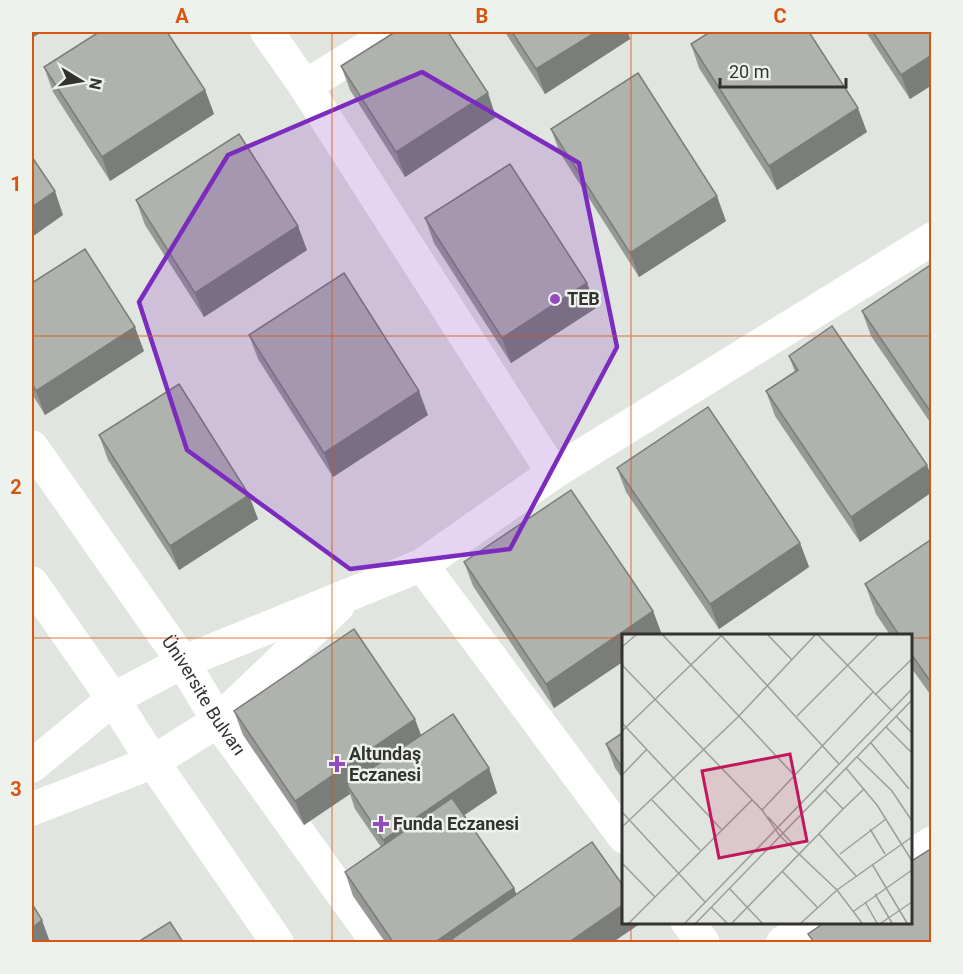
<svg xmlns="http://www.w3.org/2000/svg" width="963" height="974" font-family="Roboto,sans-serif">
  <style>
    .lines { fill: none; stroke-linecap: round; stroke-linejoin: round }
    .street { stroke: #fff; stroke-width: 33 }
    .secondary { stroke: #fff; stroke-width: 33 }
    .primary { stroke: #fff; stroke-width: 33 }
    .wall { fill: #969995 }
    .shaded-wall { fill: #7a7d79 }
    .building { fill: #afb2ad; stroke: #7a7d79; stroke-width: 1.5 }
    .marked { fill: #7b2cbf; fill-opacity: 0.2; stroke: #7b2cbf; stroke-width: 4.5; stroke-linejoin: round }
    .grid { fill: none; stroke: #d65510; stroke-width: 1.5; stroke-opacity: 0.55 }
    .poi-dot { fill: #924abd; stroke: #eef2ec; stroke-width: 2 }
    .labels { text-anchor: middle; stroke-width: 5; stroke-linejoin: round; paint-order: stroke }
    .poi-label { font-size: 18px; font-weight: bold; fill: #323331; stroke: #eef2ec; text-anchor: start }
    .street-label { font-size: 18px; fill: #323331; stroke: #eef2ec }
    .inset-road { fill: none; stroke: #9b9e99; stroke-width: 1.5 }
    .view { fill: #c2185b; fill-opacity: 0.15; stroke: #c2185b; stroke-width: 3 }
    .inset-edge { fill: none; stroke: #323331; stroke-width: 3 }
    .neatline { fill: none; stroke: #d65510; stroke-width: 2 }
    .grid-label { font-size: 20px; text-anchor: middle; font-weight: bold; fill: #d65510 }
  </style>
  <rect width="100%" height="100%" fill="#e1e5df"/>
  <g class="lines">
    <g class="street">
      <path d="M 267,32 L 305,86 L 553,473"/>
      <path d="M 305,86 L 393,32"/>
      <path d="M 422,565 L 624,837"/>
      <path d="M 910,857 L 932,843"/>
      <path d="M 687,922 L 703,942"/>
      <path d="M 783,942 L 814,922"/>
    </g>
    <g class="secondary">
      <path d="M 32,766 L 113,699 L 183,662 L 422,565 L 553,473 L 932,239"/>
      <path d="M 32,809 L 153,762 L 218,721 L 338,606"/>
    </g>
    <g class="primary">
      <path id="s1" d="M 32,447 L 183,662 L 218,721 L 377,942"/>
      <path d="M 32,583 L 113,699 L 153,762 L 277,942"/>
    </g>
  </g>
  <g class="wall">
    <path d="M 505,32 L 628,32 L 630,39 L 545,94 Z"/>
    <path d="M 866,32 L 932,32 L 932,85 L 910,99 Z"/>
    <path d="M 691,44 L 867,132 L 777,190 L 699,68 Z"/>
    <path d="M 341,66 L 496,117 L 405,177 L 350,90 Z"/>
    <path d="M 44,67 L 205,90 L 214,114 L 110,181 L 53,92 Z"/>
    <path d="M 551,129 L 726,221 L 639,277 L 560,153 Z"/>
    <path d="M 136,200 L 307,250 L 204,317 L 145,225 Z"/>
    <path d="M 425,218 L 587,283 L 596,308 L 511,363 L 434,243 Z"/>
    <path d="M 932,264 L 932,425 L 871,336 L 862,311 Z"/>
    <path d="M 32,283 L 144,351 L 45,415 L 32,394 Z"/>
    <path d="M 249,335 L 428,415 L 333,477 L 258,359 Z"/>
    <path d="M 789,356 L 932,478 L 932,492 L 860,542 L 775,416 L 766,391 L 795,372 Z"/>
    <path d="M 99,435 L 258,519 L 179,570 L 108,460 Z"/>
    <path d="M 617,468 L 800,543 L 809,567 L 719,629 L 626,492 Z"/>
    <path d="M 932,539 L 932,697 L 910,666 L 910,635 L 890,635 L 876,614 L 865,584 Z"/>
    <path d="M 464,562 L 653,611 L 662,635 L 624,635 L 624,661 L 554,708 L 473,586 Z"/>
    <path d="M 234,711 L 421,736 L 489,768 L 497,793 L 464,815 L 514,888 L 516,894 L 624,921 L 640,921 L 641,923 L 613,942 L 385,942 L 353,896 L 345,872 L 381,847 L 355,809 L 350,794 L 304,825 L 243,735 Z"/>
    <path d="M 624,732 L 624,781 L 615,768 L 606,744 Z"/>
  </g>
  <g class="shaded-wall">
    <path d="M 32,32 L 42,32 L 32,38 Z"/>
    <path d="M 596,32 L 628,32 L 630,39 L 545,94 L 536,69 Z"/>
    <path d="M 932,55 L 932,85 L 910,99 L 901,75 Z"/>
    <path d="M 205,90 L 214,114 L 110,181 L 102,157 Z"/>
    <path d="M 488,93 L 496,117 L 405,177 L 396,152 Z"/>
    <path d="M 858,108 L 867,132 L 777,190 L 769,166 Z"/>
    <path d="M 55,191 L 63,215 L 32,237 L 32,207 Z"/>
    <path d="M 717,196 L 726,221 L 639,277 L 630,253 Z"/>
    <path d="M 298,226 L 307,250 L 204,317 L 195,293 Z"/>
    <path d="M 587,283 L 596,308 L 511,363 L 502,338 Z"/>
    <path d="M 135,327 L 144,351 L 45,415 L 36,391 Z"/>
    <path d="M 419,391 L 428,415 L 333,477 L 324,453 Z"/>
    <path d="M 927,465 L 932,478 L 932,492 L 860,542 L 851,517 Z"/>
    <path d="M 249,495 L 258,519 L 179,570 L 170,546 Z"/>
    <path d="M 800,543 L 809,567 L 719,629 L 710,604 Z"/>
    <path d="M 653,611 L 662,635 L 624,635 L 624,661 L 554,708 L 546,684 Z"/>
    <path d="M 415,719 L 424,743 L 347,785 L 350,794 L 304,825 L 295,801 Z"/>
    <path d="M 489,768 L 497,793 L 392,864 L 383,840 Z"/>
    <path d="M 514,888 L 523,912 L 452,939 L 453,942 L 435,942 Z"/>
    <path d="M 624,904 L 624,921 L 640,921 L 641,923 L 613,942 L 569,942 Z"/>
    <path d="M 42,920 L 50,942 L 32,942 L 32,928 Z"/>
  </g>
  <g class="building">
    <path d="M 99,32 L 167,32 L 205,90 L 102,157 L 44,67 Z"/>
    <path d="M 395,32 L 448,32 L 488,93 L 396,152 L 341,66 Z"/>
    <path d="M 512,32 L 596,32 L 536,69 Z"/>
    <path d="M 710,32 L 809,32 L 858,108 L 769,166 L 691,44 Z"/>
    <path d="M 873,32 L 932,32 L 932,55 L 901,75 Z"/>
    <path d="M 638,73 L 717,196 L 630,253 L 551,129 Z"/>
    <path d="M 239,134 L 298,226 L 195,293 L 136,200 Z"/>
    <path d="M 32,157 L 55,191 L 32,207 Z"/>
    <path d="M 510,164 L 587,283 L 502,338 L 425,218 Z"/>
    <path d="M 85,249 L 135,327 L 36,391 L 32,383 L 32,283 Z"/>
    <path d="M 932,264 L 932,414 L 862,311 Z"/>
    <path d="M 344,273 L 419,391 L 324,453 L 249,335 Z"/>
    <path d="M 832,326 L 927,465 L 851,517 L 766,391 L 798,370 L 789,356 Z"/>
    <path d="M 179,384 L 249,495 L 170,546 L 99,435 Z"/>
    <path d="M 708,407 L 800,543 L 710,604 L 617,468 Z"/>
    <path d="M 571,490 L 653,611 L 546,684 L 464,562 Z"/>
    <path d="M 932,539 L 932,684 L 910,652 L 910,635 L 899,635 L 865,584 Z"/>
    <path d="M 354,629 L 415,719 L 295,801 L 234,711 Z"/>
    <path d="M 453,714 L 489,768 L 383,840 L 347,785 Z"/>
    <path d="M 624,732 L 624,770 L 606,744 Z"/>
    <path d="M 452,798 L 514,888 L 435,942 L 393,942 L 345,872 Z"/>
    <path d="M 592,842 L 624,887 L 624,904 L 569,942 L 455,942 L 452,939 Z"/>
    <path d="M 932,848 L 932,942 L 814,942 L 808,934 L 827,921 L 910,921 L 910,862 Z"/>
    <path d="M 32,904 L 42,920 L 32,928 Z"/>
    <path d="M 170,922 L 183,942 L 138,942 Z"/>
  </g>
  <path class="marked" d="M 422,72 L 579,163 L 617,347 L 510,549 L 350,569 L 187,450 L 139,302 L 228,155 Z"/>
  <path class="grid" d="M 332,32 L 332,942M 631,32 L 631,635M 32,336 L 932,336M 32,638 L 624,638M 910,638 L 932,638M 631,922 L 631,942"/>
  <g class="poi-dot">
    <circle cx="555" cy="299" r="6"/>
    <path d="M334 755h6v6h6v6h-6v6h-6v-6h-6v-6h6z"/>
    <path d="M378 815h6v6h6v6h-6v6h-6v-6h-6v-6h6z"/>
  </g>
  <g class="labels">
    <g class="poi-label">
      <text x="567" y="305">TEB</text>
      <text x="349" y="760">Altundaş<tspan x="349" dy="21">Eczanesi</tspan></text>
      <text x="393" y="830">Funda Eczanesi</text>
    </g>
    <g class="street-label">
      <text dy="6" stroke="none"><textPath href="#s1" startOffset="302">Üniversite Bulvarı</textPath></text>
    </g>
  </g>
  <g transform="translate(622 634)">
    <rect width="290" height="290" fill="#e1e5df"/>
    <path class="inset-road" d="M 40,0 L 172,141M 98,0 L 217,130M 145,0 L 170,26M 195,0 L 270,77M 0,13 L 15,0M 0,31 L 140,176 L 158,202 L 215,256 L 240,289M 253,61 L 290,25M 175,82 L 257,0M 274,82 L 290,99M 0,89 L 99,195M 264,93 L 290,119M 0,97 L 99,2M 249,109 L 287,155M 235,123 L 270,157 L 290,187M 224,134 L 255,171 L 290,227M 0,141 L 25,115M 30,166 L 78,216M 221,175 L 242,155M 140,176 L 251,58M 0,178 L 83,268M 146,183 L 171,210M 0,193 L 115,84 L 194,0M 248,195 L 263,220M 197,200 L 234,242M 218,220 L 264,185M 0,229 L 33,263M 250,230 L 285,289M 160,237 L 195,273M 107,254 L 140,289M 253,260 L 270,289M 243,268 L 255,289M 89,273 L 105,289M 232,277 L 290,236M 7,289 L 130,166M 63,289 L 290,55M 74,289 L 290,66M 110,289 L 221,175 L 203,156M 179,289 L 215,256 L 290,203M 259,289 L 290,268"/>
    <path class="view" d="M 168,120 L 185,207 L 97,224 L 80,137 Z"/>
    <rect width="290" height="290" class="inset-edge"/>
  </g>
  <rect width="963" height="974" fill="none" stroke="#eef2ec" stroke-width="66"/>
  <g transform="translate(81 81) rotate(101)" stroke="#eef2ec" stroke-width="4.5" paint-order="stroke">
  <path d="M0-4.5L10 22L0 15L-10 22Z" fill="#323331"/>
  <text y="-9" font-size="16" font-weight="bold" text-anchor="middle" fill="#323331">N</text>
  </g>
  <path d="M720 78v9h126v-9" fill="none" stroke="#323331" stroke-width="3"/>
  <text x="729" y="78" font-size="18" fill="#323331" stroke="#eef2ec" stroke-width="4.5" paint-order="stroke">20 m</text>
  <rect x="33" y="33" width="897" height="908" class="neatline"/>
  <g class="grid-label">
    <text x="182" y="23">A</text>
    <text x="482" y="23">B</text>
    <text x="780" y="23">C</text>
    <text x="16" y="191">1</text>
    <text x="16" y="494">2</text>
    <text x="16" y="796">3</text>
  </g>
</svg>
